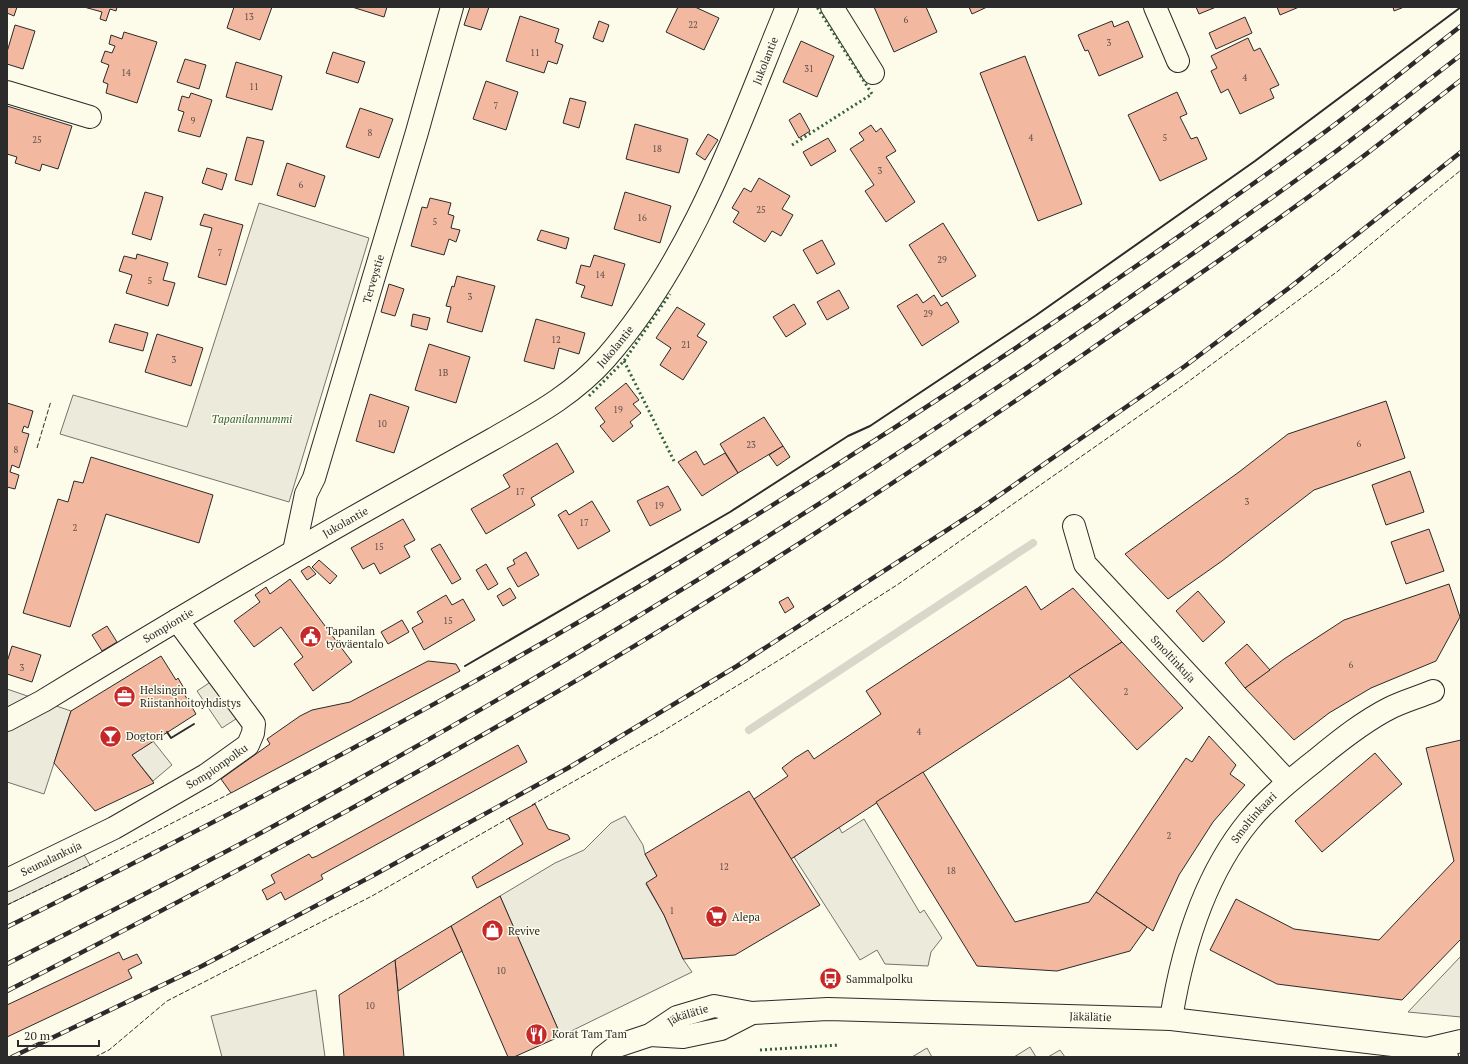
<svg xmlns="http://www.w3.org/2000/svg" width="1468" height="1064" font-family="'PT Serif',serif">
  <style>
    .green { fill: #ecebdb; stroke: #74746e }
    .parking { fill: #eceadb; stroke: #74746e }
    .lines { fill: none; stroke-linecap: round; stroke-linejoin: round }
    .stream { stroke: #d8d7c9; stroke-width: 8 }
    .building { fill: #f2b8a0; stroke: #2b2b2b }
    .street-casing { stroke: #2b2b2b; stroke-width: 24 }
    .street { stroke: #fdfbea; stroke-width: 22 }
    .rail-casing { stroke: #2b2b2b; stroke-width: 4.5 }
    .rail { stroke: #fdfbea; stroke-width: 3; stroke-dasharray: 9; stroke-linecap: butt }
    .hedge { stroke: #34623c; stroke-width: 3; stroke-dasharray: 2 3; stroke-linecap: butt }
    .fence { stroke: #2b2b2b; stroke-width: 1; stroke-dasharray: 5 2; stroke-linecap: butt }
    .wall { stroke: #2b2b2b; stroke-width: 2 }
    .labels { text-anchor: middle; stroke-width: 3; stroke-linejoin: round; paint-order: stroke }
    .number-label { font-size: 9px; fill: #5d4e48 }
    .street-label { font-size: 11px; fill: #2b2b2b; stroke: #fdfbea }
    .park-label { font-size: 11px; font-style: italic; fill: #34623c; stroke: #fdfbea }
    .poi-label { font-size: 11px; fill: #2b2b2b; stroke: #fdfbea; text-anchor: start }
  </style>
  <rect width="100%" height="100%" fill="#fdfbea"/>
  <g class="green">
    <path d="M 259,203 L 369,238 L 289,502 L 60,434 L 73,395 L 187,427 Z"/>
    <path d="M 1461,956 L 1461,1017 L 1408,1012 Z"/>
  </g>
  <g class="parking">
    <path d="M 212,681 L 239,717 L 222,728 L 197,691 Z"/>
    <path d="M 7,689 L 71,711 L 44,794 L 7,782 Z"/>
    <path d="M 153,741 L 172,765 L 153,781 L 132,755 Z"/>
    <path d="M 625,816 L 643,845 L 645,854 L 657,876 L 646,884 L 664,915 L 683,959 L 692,972 L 561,1036 L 500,896 L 555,863 L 584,850 L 611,823 Z"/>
    <path d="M 864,819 L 920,913 L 924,910 L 942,938 L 931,952 L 928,966 L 885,964 L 877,950 L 860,960 L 794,857 L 839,827 L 842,833 Z"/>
    <path d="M 79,846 L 90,865 L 7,905 L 7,880 Z"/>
    <path d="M 316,990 L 325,1057 L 222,1057 L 211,1016 Z"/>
    <path d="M 1030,1047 L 1036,1057 L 1014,1057 Z"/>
    <path d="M 927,1048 L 932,1057 L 912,1057 Z"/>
    <path d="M 1060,1050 L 1065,1057 L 1048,1057 Z"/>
  </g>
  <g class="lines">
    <path class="stream" d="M 749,730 L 1033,543"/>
  </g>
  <g class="building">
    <path d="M 7,7 L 17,7 L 14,16 L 7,13 Z"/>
    <path d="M 84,7 L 117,7 L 116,11 L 110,9 L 106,21 L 100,19 L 102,12 Z"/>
    <path d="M 234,7 L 272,7 L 260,40 L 227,28 Z"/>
    <path d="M 352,7 L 387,7 L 384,17 Z"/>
    <path d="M 470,7 L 489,7 L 481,30 L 464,25 Z"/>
    <path d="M 678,7 L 695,7 L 719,18 L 704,50 L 666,32 Z"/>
    <path d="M 874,7 L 926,7 L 937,32 L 894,52 Z"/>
    <path d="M 969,7 L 987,7 L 972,14 Z"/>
    <path d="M 1196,7 L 1216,7 L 1199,14 Z"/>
    <path d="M 1277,7 L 1299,7 L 1280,15 Z"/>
    <path d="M 1393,7 L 1404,7 L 1394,11 Z"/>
    <path d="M 520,16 L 559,29 L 555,42 L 563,45 L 557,64 L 548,61 L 544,73 L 506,61 Z"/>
    <path d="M 1245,17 L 1252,33 L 1216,49 L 1209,33 Z"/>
    <path d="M 599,21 L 609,25 L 603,42 L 593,38 Z"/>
    <path d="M 1112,21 L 1114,27 L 1128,21 L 1143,57 L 1099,76 L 1088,50 L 1085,51 L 1078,35 Z"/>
    <path d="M 15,25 L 35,31 L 23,69 L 7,64 L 7,52 Z"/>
    <path d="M 124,32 L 157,42 L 137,103 L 106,93 L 108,84 L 103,82 L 109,65 L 101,62 L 105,51 L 112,53 L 115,46 L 109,44 L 111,35 L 122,39 Z"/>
    <path d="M 1248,38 L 1254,51 L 1260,48 L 1279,85 L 1270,89 L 1274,98 L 1240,114 L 1228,89 L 1221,93 L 1211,71 L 1217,68 L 1211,56 Z"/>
    <path d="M 801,41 L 834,56 L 817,97 L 783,82 Z"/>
    <path d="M 333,52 L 365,62 L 358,83 L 326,73 Z"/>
    <path d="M 1025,56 L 1082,204 L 1038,221 L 980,73 Z"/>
    <path d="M 185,59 L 206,65 L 199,89 L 177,82 Z"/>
    <path d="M 236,62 L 282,76 L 272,110 L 226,97 Z"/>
    <path d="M 486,81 L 518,92 L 506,130 L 473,119 Z"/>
    <path d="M 1177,92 L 1187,114 L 1180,117 L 1191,139 L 1197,137 L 1207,159 L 1160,181 L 1128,115 Z"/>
    <path d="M 191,93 L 212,100 L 200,137 L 178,131 L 184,112 L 178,110 L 182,96 L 189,98 Z"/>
    <path d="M 570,98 L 586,102 L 579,128 L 563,123 Z"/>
    <path d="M 7,106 L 72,126 L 58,169 L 42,164 L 40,171 L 15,163 L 17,157 L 7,154 Z"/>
    <path d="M 360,108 L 393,119 L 379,158 L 346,147 Z"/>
    <path d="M 800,113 L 810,131 L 799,138 L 789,120 Z"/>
    <path d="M 635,124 L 688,139 L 679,173 L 626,159 Z"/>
    <path d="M 871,125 L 876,132 L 881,128 L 896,151 L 886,157 L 915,202 L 886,222 L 865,191 L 874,185 L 850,149 L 864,140 L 859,133 Z"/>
    <path d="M 708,134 L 718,140 L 705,160 L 696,154 Z"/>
    <path d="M 247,137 L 264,141 L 252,185 L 235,180 Z"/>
    <path d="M 828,138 L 836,151 L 811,166 L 803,152 Z"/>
    <path d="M 287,163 L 325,176 L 315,207 L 277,195 Z"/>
    <path d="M 207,168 L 227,174 L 222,190 L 202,183 Z"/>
    <path d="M 759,178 L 790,196 L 782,209 L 793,215 L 781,236 L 772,231 L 765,242 L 733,222 L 739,212 L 732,208 L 744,188 L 751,192 Z"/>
    <path d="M 145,192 L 163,197 L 151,240 L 132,234 Z"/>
    <path d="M 625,192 L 671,206 L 660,243 L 614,229 Z"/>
    <path d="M 430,198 L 451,203 L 448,214 L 454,216 L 451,228 L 460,230 L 456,242 L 449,239 L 444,255 L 411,246 L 422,207 L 427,208 Z"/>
    <path d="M 204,214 L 243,225 L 226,285 L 198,277 L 212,228 L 200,225 Z"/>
    <path d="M 943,223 L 976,276 L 942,297 L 909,245 Z"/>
    <path d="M 541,230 L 569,238 L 566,249 L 537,240 Z"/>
    <path d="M 822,240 L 835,264 L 817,274 L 803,250 Z"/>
    <path d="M 137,254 L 168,263 L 163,280 L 175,283 L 168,306 L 126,293 L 132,275 L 119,271 L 124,256 L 136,259 Z"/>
    <path d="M 594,255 L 625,264 L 612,306 L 581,297 L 585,286 L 576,283 L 581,265 L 590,267 Z"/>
    <path d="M 457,276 L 495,286 L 482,332 L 447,322 L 451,307 L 446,306 L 452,286 L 454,287 Z"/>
    <path d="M 389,284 L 404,289 L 395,316 L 381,312 Z"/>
    <path d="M 839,290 L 849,308 L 827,320 L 817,302 Z"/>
    <path d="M 917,294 L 923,303 L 934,295 L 941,306 L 947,302 L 959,322 L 922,346 L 897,306 Z"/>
    <path d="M 794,304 L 806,324 L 786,337 L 773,317 Z"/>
    <path d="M 677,307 L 705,324 L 697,336 L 707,342 L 683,380 L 660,365 L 671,348 L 656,338 Z"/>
    <path d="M 413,314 L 430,318 L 427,330 L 411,326 Z"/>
    <path d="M 536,319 L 585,333 L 579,354 L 559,348 L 554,369 L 524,361 Z"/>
    <path d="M 115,324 L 148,333 L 143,351 L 109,342 Z"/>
    <path d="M 157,334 L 203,348 L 191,386 L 145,372 Z"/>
    <path d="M 429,344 L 470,357 L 456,403 L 415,390 Z"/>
    <path d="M 626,383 L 639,400 L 633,404 L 641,413 L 630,422 L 633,426 L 613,442 L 600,426 L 605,422 L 595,408 Z"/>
    <path d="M 370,394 L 409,407 L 394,453 L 356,441 Z"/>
    <path d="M 1386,401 L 1405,458 L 1314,490 L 1222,561 L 1168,599 L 1125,554 L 1239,472 L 1288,434 Z"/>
    <path d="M 7,403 L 33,411 L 28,428 L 24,426 L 22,432 L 29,434 L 19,468 L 12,465 L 10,472 L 19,475 L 15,489 L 7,487 Z"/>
    <path d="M 764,417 L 783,446 L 738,473 L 720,444 Z"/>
    <path d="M 557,443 L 574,472 L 531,498 L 535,505 L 486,534 L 471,509 L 510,487 L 503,475 Z"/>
    <path d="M 783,446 L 790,457 L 777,466 L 769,455 Z"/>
    <path d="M 696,451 L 704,465 L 725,453 L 738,473 L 702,496 L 678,462 Z"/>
    <path d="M 91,457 L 213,495 L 199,543 L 106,514 L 70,627 L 23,613 L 58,499 L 68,502 L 74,481 L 83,483 Z"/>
    <path d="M 1410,471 L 1424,512 L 1386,525 L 1372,485 Z"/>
    <path d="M 668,486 L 681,510 L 650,526 L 637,501 Z"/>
    <path d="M 592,501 L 610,531 L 578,549 L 558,515 L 566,510 L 569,515 Z"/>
    <path d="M 403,519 L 415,540 L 404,546 L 410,557 L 380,574 L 374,563 L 363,569 L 351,548 Z"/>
    <path d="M 1429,529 L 1444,571 L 1406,584 L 1391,542 Z"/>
    <path d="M 440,544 L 461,579 L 452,584 L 431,549 Z"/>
    <path d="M 526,552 L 539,575 L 518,587 L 507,568 L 515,564 L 513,560 Z"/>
    <path d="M 319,560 L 337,576 L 330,584 L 312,567 Z"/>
    <path d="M 486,564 L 498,584 L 488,590 L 476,570 Z"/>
    <path d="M 309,566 L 316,574 L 307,580 L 301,571 Z"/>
    <path d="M 290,579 L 352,662 L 313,691 L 294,664 L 303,657 L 281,627 L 254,647 L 234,621 L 260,602 L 255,595 L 266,587 L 270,594 Z"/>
    <path d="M 1449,584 L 1460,617 L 1436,661 L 1371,688 L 1329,713 L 1294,740 L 1245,688 L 1284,659 L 1344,620 Z"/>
    <path d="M 1026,586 L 1041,610 L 1073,588 L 1122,642 L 791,859 L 754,799 L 788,776 L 782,768 L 795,758 L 808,750 L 814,759 L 881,714 L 866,691 Z"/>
    <path d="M 510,588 L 516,598 L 503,606 L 497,596 Z"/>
    <path d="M 1198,591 L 1225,622 L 1203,642 L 1176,611 Z"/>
    <path d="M 446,595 L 452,605 L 463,599 L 475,620 L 424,650 L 412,628 L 423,622 L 417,612 Z"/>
    <path d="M 788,597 L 794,607 L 785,613 L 779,602 Z"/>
    <path d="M 402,620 L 409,632 L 388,644 L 381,632 Z"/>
    <path d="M 107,626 L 117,642 L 102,651 L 92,635 Z"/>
    <path d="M 1122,642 L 1183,708 L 1137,750 L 1069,676 Z"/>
    <path d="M 1247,644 L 1270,670 L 1245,688 L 1225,663 Z"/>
    <path d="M 12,646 L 41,655 L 32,682 L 7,674 L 7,662 Z"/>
    <path d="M 161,656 L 176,680 L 178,678 L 185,690 L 183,692 L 196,714 L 132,755 L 154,783 L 95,811 L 54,763 L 71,711 Z"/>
    <path d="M 428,661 L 456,664 L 460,671 L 231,793 L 221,779 L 270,744 L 267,739 L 300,716 L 312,710 L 350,702 Z"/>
    <path d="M 1209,736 L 1236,765 L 1230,774 L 1245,785 L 1213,822 L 1179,875 L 1153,931 L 1096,892 L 1186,758 L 1192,762 Z"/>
    <path d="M 1461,740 L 1461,939 L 1402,1000 L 1277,984 L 1210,950 L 1236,899 L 1294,929 L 1379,940 L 1454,861 L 1426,748 Z"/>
    <path d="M 518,745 L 527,762 L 321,875 L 323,879 L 285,900 L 281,892 L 267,900 L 265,895 L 262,890 L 275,883 L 271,875 L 309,854 L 312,858 L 317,856 Z"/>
    <path d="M 1375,753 L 1402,784 L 1322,852 L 1295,821 Z"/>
    <path d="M 923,772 L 1015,922 L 1089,902 L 1096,892 L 1147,927 L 1130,951 L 1057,971 L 977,966 L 876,802 Z"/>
    <path d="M 749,791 L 820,905 L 735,955 L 683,959 L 664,915 L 646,883 L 657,876 L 645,854 Z"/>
    <path d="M 535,804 L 548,829 L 568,835 L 570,839 L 477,888 L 472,877 L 523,844 L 509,818 Z"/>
    <path d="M 500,896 L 561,1036 L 514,1057 L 508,1057 L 451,926 Z"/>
    <path d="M 451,926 L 462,951 L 398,991 L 395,960 Z"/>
    <path d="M 119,952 L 123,960 L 137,954 L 142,963 L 128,970 L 132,978 L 7,1037 L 7,1005 Z"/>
    <path d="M 395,960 L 404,1057 L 344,1057 L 339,995 Z"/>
  </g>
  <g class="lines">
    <defs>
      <g id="street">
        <path d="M 832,7 L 873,73"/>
        <path d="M 1155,7 L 1178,61"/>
        <path d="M 7,92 L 90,117"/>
        <path id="s1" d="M 1074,526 L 1085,564 L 1288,782"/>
        <path id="s2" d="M 294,551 L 306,494 L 314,478 L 417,132 L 452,7"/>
        <path id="s3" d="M 7,720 L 43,701 C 156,632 270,564 386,499 C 422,479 457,459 493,439 C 533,416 573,395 605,359 C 693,259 737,128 787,7"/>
        <path id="s4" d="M 7,880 L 114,828 L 206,775 L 248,745 L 253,733 L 254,724 L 177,620"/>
        <path id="s5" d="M 1171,1019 C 1182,950 1203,877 1249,821 C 1268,798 1293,778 1316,760 C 1339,741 1364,721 1390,708 C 1404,701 1419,697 1433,691"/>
        <path d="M 650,1035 L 683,1037 L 721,1029 L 752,1013"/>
        <path d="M 1427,1049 L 1461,1041"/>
        <path id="s6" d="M 603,1057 L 617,1046 L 650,1035 L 677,1017 L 714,1006 L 752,1013 L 828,1009 L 1171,1019 L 1427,1049 L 1447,1057"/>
      </g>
    </defs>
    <use href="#street" class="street-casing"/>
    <use href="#street" class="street"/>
    <defs>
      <g id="rail">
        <path d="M 7,927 C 235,813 462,694 680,562 C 899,429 1112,287 1318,137 C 1367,101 1413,63 1461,26"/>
        <path d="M 7,964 C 115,909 223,855 328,796 C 675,604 1010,388 1331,155 C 1375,122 1418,88 1461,55"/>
        <path d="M 7,991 C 184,900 359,807 531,707 C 720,598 904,478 1084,354 C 1171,293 1260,234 1345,170 C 1384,141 1422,110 1461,80"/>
        <path d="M 12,1057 L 202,966 L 374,875 L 568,768 L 737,666 L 978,510 L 1185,366 L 1289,288 L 1461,152"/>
      </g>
    </defs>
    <use href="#rail" class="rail-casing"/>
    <use href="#rail" class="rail"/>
    <g class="hedge">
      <path d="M 792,145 L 872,94 L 817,7"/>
      <path d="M 624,361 L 674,461"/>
      <path d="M 589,396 L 624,361 L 670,294"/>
      <path d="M 760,1050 L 839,1045"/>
    </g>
    <g class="fence">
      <path d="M 37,448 L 51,401"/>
      <path d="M 532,805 L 663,731 L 784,657 L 897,585 L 1185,384 L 1338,271 L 1461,170"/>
      <path d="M 7,905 L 90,865 L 231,793"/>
      <path d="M 95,1057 L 109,1050 L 167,1001 L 372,896 L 511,817"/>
    </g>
    <g class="wall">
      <path d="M 465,666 L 730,512 L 848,436 L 870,426 L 1035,316 L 1255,161 L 1461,7"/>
      <path d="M 167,732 L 171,738 L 194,724"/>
    </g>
  </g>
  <defs>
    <symbol id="civic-disc" viewBox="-11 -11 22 22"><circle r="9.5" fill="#c62828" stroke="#fdfbea"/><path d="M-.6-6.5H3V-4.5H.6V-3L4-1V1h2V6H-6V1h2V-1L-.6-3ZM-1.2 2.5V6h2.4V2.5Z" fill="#fff"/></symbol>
    <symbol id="office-disc" viewBox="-11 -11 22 22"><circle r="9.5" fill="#c62828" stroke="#fdfbea"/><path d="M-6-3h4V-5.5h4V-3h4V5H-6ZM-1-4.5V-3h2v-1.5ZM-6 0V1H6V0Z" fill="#fff"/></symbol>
    <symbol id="bar-disc" viewBox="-11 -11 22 22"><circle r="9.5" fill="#c62828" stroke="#fdfbea"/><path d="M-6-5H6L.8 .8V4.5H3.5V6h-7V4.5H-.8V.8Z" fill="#fff"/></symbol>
    <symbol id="supermarket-disc" viewBox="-11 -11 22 22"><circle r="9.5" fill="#c62828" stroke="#fdfbea"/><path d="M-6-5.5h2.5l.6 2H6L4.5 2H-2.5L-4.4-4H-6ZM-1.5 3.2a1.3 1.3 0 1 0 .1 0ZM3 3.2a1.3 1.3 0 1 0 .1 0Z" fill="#fff"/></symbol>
    <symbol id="shop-disc" viewBox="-11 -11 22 22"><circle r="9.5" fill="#c62828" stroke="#fdfbea"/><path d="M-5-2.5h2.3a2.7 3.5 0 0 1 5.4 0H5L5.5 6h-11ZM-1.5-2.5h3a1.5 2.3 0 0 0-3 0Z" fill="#fff"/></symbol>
    <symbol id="bus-disc" viewBox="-11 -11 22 22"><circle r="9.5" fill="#c62828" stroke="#fdfbea"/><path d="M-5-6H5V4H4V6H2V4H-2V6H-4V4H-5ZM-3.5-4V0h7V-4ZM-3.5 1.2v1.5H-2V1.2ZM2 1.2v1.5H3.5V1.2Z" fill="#fff"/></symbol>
    <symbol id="restaurant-disc" viewBox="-11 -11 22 22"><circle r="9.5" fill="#c62828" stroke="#fdfbea"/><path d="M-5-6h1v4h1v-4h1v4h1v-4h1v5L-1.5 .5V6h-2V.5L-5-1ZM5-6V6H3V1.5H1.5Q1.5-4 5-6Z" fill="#fff"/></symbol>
  </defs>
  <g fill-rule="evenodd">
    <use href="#civic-disc" x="298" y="624" width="25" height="25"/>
    <use href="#office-disc" x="112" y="684" width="25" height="25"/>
    <use href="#bar-disc" x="98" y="724" width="25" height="25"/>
    <use href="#supermarket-disc" x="704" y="904" width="25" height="25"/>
    <use href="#shop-disc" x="480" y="918" width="25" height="25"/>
    <use href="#bus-disc" x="818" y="966" width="25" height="25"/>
    <use href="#restaurant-disc" x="524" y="1022" width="25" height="25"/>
  </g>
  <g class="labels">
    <g class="number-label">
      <text x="249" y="20">13</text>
      <text x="906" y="23">6</text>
      <text x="693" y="28">22</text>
      <text x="1109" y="46">3</text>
      <text x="535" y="56">11</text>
      <text x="809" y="72">31</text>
      <text x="126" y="76">14</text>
      <text x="1245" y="81">4</text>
      <text x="254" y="90">11</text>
      <text x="496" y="109">7</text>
      <text x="193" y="124">9</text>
      <text x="370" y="136">8</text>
      <text x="1031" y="141">4</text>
      <text x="1165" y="141">5</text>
      <text x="37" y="143">25</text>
      <text x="657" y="152">18</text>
      <text x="880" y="174">3</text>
      <text x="301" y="188">6</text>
      <text x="761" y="213">25</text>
      <text x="642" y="221">16</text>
      <text x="435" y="225">5</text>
      <text x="220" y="256">7</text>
      <text x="942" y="263">29</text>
      <text x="600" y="278">14</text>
      <text x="150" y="284">5</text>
      <text x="470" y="300">3</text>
      <text x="928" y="317">29</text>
      <text x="556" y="343">12</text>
      <text x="686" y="348">21</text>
      <text x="174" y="363">3</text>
      <text x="443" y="376">1B</text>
      <text x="618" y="413">19</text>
      <text x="382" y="427">10</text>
      <text x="1359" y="447">6</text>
      <text x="751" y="448">23</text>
      <text x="16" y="453">8</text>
      <text x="520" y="495">17</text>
      <text x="1247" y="505">3</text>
      <text x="659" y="509">19</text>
      <text x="584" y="526">17</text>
      <text x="75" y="531">2</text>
      <text x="379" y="550">15</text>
      <text x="448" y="624">15</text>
      <text x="1351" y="668">6</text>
      <text x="22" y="671">3</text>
      <text x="1126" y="695">2</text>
      <text x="919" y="735">4</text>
      <text x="1169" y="839">2</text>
      <text x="724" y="870">12</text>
      <text x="951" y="874">18</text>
      <text x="672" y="914">1</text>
      <text x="501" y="974">10</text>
      <text x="370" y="1009">10</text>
    </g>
    <g class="street-label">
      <text dy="4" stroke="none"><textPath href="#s3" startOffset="1040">Jukolantie</textPath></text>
      <text dy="4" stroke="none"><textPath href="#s2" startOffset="284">Terveystie</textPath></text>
      <text dy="4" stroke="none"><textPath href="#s3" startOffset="716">Jukolantie</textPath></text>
      <text dy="4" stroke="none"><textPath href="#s3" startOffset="392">Jukolantie</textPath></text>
      <text dy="4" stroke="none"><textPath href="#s3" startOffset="187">Sompiontie</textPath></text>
      <text dy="4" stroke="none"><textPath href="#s1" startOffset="169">Smoltinkuja</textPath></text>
      <text dy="4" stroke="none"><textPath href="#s4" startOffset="239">Sompionpolku</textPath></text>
      <text dy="4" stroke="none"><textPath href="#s5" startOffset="221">Smoltinkaari</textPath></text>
      <text dy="4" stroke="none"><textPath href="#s4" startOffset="49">Seunalankuja</textPath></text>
      <text dy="4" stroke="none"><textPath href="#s6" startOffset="501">Jäkälätie</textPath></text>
      <text dy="4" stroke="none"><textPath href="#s6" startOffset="96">Jäkälätie</textPath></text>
    </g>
    <g class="park-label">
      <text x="252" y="423">Tapanilannummi</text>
    </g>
    <g class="poi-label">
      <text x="326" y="635">Tapanilan<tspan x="326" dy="13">työväentalo</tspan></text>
      <text x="140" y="694">Helsingin<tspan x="140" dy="13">Riistanhoitoyhdistys</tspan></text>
      <text x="126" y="740">Dogtori</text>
      <text x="732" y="921">Alepa</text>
      <text x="508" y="935">Revive</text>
      <text x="846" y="983">Sammalpolku</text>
      <text x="552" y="1038">Korat Tam Tam</text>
    </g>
  </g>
  <rect width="1468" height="1064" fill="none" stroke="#2b2b2b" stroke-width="16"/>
  <path d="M18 1040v6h81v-6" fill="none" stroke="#2b2b2b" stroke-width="2"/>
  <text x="24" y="1040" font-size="12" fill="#2b2b2b" stroke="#fdfbea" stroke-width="3" paint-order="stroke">20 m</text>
</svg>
